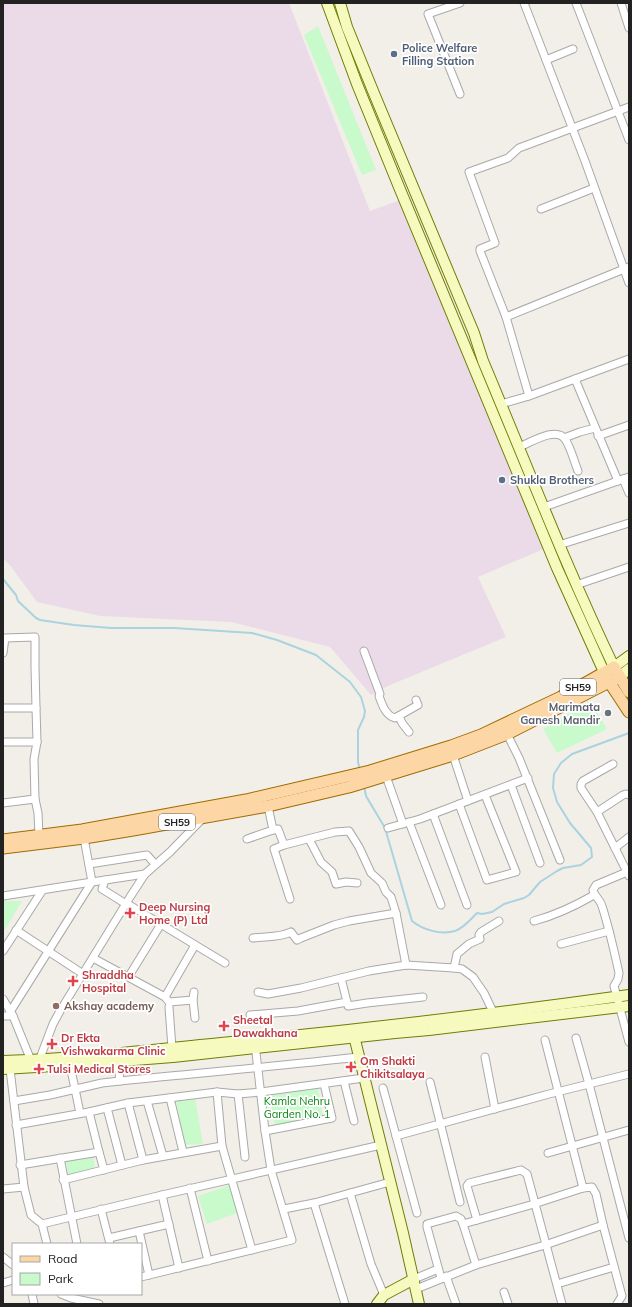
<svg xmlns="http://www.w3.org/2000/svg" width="632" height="1307" font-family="Mulish,sans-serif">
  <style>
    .industrial { fill: #ebdbe8 }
    .park { fill: #c8facc }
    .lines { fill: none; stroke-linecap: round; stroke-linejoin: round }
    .stream { stroke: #aad3df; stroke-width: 2 }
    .street-casing { stroke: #a9a9a9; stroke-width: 9 }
    .secondary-casing { stroke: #707d05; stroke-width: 12 }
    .primary-casing { stroke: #a06b00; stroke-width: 13 }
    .street { stroke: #fff; stroke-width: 7 }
    .secondary { stroke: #f7fabf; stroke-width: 10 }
    .primary { stroke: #fcd6a4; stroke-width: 11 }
    .service-dot { fill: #5c6f8a; stroke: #fff; stroke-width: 1.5 }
    .worship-dot { fill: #6b7280; stroke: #fff; stroke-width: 1.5 }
    .health-dot { fill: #e0444e; stroke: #fff; stroke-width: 1.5 }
    .education-dot { fill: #8d6e63; stroke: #fff; stroke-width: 1.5 }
    .labels { text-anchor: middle; stroke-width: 3.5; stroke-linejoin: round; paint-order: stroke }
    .shield { fill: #fff; stroke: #646464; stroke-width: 1 }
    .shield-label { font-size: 10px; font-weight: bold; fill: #222 }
    .service-label { font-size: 11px; font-weight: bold; fill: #4e5e75; stroke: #fff; text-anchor: start }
    .worship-label { font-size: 11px; font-weight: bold; fill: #5b616d; stroke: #fff; text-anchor: end }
    .health-label { font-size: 11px; font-weight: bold; fill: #be3a42; stroke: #fff; text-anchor: start }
    .education-label { font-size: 11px; font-weight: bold; fill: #785e54; stroke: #fff; text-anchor: start }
    .park-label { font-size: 11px; fill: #0c8416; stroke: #fff }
  </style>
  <rect width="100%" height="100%" fill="#f2efe9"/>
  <path class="industrial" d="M 3,3 L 289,3 L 370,211 L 403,199 L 546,548 L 478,577 L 506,637 L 390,685 L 371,695 L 330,647 L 231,622 L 100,616 L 37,602 L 9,564 L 3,559 Z"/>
  <g class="park">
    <path d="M 318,26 L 376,170 L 362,175 L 304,35 Z"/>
    <path d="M 590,701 L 607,729 L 557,753 L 543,729 Z"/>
    <path d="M 3,901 L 22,901 L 3,933 Z"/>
    <path d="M 318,1088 L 323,1118 L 275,1126 L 270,1096 Z"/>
    <path d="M 195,1098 L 203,1144 L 184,1145 L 176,1100 Z"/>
    <path d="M 93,1155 L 95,1168 L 68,1176 L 66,1162 Z"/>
    <path d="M 230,1185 L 237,1213 L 207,1224 L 198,1196 Z"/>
  </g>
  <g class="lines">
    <g class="stream">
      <path d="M 3,579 L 16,595 L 18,601 L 36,618 L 40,620 L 74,625 L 111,628 L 174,628 L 252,633 L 277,640 L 316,655 L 350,682 L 361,697 L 365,711 L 364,717 L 358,730 L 358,762 L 360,770"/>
      <path d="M 364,786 L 366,796 L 385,828 L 412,921 C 423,930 441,935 455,931 C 464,928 471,919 477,913 L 482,914 L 492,912 L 504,904 L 524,898 L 529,895 L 540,882 L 557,871 L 563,868 L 581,865 L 592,857 L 591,848 L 570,823 L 557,802 L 553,788 L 554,774 L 561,763 L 572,754 L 629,733"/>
    </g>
    <defs>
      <g id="street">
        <path d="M 524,3 L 546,60"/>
        <path d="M 576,3 L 629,140"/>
        <path d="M 621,3 L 629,28"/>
        <path d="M 573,49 L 546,60 L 585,161 L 629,283"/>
        <path d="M 460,94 L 428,14 L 460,3"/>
        <path d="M 541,209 L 594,188"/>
        <path d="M 506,317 L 629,267"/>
        <path d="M 575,379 L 618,481"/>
        <path d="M 529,396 L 506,317 L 480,251 L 480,249 L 495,243 L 469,172 L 508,158 L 519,148 L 629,107"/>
        <path d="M 501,404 L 529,396 L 629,359"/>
        <path d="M 598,436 L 629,425"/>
        <path d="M 564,438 L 580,432 L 595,428"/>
        <path d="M 519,447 C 530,443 556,426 565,439 C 571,448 574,461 578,471"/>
        <path d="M 623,479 L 629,493"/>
        <path d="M 544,507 L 629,477"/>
        <path d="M 559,545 L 629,523"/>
        <path d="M 576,585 L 629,567"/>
        <path d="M 364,651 L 380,694 L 379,696 C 382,704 385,715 395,718 L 418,705 L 416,700"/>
        <path d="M 3,653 L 5,638 L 35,637 L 35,667 L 36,708 L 3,708"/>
        <path d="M 36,708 L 37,742 L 34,759 L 35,799 L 38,813 L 39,836"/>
        <path d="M 399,716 L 402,723 L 409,732"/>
        <path d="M 507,734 L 519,758 L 560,860"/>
        <path d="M 3,742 L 37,742"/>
        <path d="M 453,755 L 468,801"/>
        <path d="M 613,764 L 583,781 L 581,784 L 581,788 L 597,812 L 629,876"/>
        <path d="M 386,776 L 403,824"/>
        <path d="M 511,785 L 540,863"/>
        <path d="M 3,803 L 35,799"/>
        <path d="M 459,804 L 487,880 L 516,872 L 485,795"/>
        <path d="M 268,806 L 273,830 L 278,829 L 284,845"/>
        <path d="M 597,812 L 623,795 L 626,794 L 629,795"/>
        <path d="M 433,814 L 467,905"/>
        <path d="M 409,822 L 441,905"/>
        <path d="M 388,828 L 420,819 L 528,778"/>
        <path d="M 84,838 L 92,882 L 145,874"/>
        <path d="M 247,839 L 273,830"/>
        <path d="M 309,839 L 321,862 L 332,872 L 336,884 L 346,882 L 357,883"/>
        <path d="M 615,848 L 629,837"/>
        <path d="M 89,864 L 147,855 L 155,864"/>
        <path d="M 627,872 L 596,885 L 593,890 C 594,896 600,899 602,906 C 609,928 614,950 619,973 L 618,979 L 614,986 L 629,1042"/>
        <path d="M 105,880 L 102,889 L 126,904"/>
        <path d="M 3,896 L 92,882"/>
        <path d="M 290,899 L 274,849 L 284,845 L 335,832 L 349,831 L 359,847 L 371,873 L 382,883 L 386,892 L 391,897 L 396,913 L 406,965"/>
        <path d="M 126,903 L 225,963"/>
        <path d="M 534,921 C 556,915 575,906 594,895"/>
        <path d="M 16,930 L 83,974"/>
        <path d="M 253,938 C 265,936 279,938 291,932 L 297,940 L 301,938 L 334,925 L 349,921 L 396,913"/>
        <path d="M 561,944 L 609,931"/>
        <path d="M 3,951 L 42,891"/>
        <path d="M 93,958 L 165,997 L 169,1002 L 193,1000 L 195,1018"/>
        <path d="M 454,968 L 457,954 L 469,944 L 480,939 L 479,935 L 481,932 L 499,921"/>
        <path d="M 129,976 L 161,924"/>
        <path d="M 341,978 L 348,1006 L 367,1003 L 423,997"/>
        <path d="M 258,992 L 268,994 L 301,988 L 369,971 L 406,965 L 454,968 L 462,969 L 473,977 L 484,993 L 495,1016"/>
        <path d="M 165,997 L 195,945"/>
        <path d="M 3,999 L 13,1016 L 32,1063"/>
        <path d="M 193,1000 L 194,992"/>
        <path d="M 169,1007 L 172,1048"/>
        <path d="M 10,1012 L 92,882"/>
        <path d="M 250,1015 L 298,1011 L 347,1002"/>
        <path d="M 3,1016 L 13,1016"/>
        <path d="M 576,1038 L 589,1084 L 629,1238"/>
        <path d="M 545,1040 L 583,1188"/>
        <path d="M 485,1057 L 495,1109"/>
        <path d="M 40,1058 L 53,1024 L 60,1011 L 130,897 L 145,874 L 170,852 L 204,817"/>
        <path d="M 117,1058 L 120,1081 C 200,1073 279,1066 359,1057"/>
        <path d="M 70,1065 L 80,1113"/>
        <path d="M 10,1069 L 24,1187 L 31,1215 L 42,1224 L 162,1195 L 381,1145"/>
        <path d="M 344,1081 L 354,1121"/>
        <path d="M 430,1082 L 460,1202"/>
        <path d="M 383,1088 L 417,1213"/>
        <path d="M 217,1092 L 222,1146 L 252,1250"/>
        <path d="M 238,1094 L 245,1157"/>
        <path d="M 170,1098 L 183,1152"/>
        <path d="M 14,1101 L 50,1095 L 102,1083 L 120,1081"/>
        <path d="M 147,1101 L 163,1156"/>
        <path d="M 128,1103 L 143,1160"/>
        <path d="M 107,1108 L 122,1165"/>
        <path d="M 16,1125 L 89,1112 L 128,1103 L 217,1092 L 238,1094 L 261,1092 L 364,1078"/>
        <path d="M 265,1131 L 332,1118 L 324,1084"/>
        <path d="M 396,1136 L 549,1094 L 629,1074"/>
        <path d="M 99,1152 L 104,1170"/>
        <path d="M 548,1153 L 629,1130"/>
        <path d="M 60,1158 L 77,1244"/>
        <path d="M 20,1165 L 99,1152 L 89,1112"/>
        <path d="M 63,1180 L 143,1160 L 222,1146"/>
        <path d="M 190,1188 L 208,1261"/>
        <path d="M 3,1189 L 24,1187"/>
        <path d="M 350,1193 L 371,1264 L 384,1295"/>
        <path d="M 162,1195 L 179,1268"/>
        <path d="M 314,1203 L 345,1304"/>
        <path d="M 101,1209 L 110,1244"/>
        <path d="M 284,1209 L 314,1203 L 390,1182"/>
        <path d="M 477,1220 L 467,1186 L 469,1183 L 521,1170 L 527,1174 L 562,1304"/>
        <path d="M 42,1224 L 47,1244"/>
        <path d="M 463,1224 L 476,1265"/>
        <path d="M 139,1231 L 149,1275"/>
        <path d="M 109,1238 L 169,1224"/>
        <path d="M 3,1257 L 13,1265"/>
        <path d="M 446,1276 L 456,1304"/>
        <path d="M 141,1277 L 292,1240 L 271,1170 L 265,1131 L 255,1044"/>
        <path d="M 441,1278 L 427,1227 L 427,1224 L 456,1216 L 461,1219 L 463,1224 L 534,1204 L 583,1188 L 592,1187 L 596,1194 L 603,1225 L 622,1296 L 617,1304"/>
        <path d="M 414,1279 L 438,1269"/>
        <path d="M 3,1283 L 13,1280"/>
        <path d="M 557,1284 L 614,1267"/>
        <path d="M 416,1289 L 476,1265 L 545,1245 L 603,1225"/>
        <path d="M 504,1292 L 508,1304"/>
        <path d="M 32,1294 L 34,1304"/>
        <path d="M 61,1294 L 71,1298 L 99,1304"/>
      </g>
      <g id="secondary">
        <path d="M 327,3 L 357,84 L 399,187 L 557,568 L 604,672"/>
        <path d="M 340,3 L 347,27 L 373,91 L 474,333 L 483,361 C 526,463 566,567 614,667 L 629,656"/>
        <path d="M 619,677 L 629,669"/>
        <path d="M 353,1032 L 403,1233 L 419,1304"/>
        <path d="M 3,1061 C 76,1059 148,1050 221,1043 C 357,1030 493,1014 629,995"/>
        <path d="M 3,1069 L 70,1065 L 173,1057 L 395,1033 L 429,1030 L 629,1006"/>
        <path d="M 377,1304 L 384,1295 L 414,1279"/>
      </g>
      <g id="primary">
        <path d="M 606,677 L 629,712"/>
        <path d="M 3,840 L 82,830 L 246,800 L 370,771 L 451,746 L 481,735 L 561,697 L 614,667 L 629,692"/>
        <path d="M 3,848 L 84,838 L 133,830 L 268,806 L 349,787 L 453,755 L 507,734 L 619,677"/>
      </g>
    </defs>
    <use href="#street" class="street-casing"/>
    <use href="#secondary" class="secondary-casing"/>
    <use href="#primary" class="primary-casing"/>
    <use href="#street" class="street"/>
    <use href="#secondary" class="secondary"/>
    <use href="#primary" class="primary"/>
  </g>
  <g class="service-dot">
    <circle cx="394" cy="54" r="4"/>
    <circle cx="502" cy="480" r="4"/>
  </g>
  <circle class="worship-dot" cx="608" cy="713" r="4"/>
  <g class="health-dot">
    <path d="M128 907h4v4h4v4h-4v4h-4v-4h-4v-4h4z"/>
    <path d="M71 975h4v4h4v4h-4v4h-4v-4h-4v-4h4z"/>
    <path d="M222 1020h4v4h4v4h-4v4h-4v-4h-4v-4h4z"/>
    <path d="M50 1038h4v4h4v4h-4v4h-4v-4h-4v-4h4z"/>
    <path d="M349 1061h4v4h4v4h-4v4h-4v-4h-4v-4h4z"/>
    <path d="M37 1063h4v4h4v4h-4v4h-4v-4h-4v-4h4z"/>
  </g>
  <circle class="education-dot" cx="56" cy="1006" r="4"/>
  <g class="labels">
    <g class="shield">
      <rect x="560" y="679" width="36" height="16" rx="3"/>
      <rect x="159" y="814" width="36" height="16" rx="3"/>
    </g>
    <g class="shield-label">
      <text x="578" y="691">SH59</text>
      <text x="177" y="826">SH59</text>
    </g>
    <g class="service-label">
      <text x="402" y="52">Police Welfare<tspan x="402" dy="13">Filling Station</tspan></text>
      <text x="510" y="484">Shukla Brothers</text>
    </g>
    <g class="worship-label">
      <text x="600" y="711">Marimata<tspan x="600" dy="13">Ganesh Mandir</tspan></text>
    </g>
    <g class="health-label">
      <text x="139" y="911">Deep Nursing<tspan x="139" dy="13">Home (P) Ltd</tspan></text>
      <text x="82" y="979">Shraddha<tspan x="82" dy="13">Hospital</tspan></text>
      <text x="233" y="1024">Sheetal<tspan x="233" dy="13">Dawakhana</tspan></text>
      <text x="61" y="1042">Dr Ekta<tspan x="61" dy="13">Vishwakarma Clinic</tspan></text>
      <text x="360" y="1065">Om Shakti<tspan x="360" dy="13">Chikitsalaya</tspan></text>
      <text x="47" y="1073">Tulsi Medical Stores</text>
    </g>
    <g class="education-label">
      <text x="64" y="1010">Akshay academy</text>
    </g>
    <g class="park-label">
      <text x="297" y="1105">Kamla Nehru<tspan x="297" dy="13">Garden No. 1</tspan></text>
    </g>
  </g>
  <rect width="632" height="1307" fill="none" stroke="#222222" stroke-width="8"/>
  <rect x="12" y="1243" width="130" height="52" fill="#ffffff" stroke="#a7a7a7"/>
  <rect x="20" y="1256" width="20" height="6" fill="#fcd6a4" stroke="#a7a7a7"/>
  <text x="48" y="1263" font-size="12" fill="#222222">Road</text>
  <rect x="20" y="1273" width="20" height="12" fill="#c8facc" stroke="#a7a7a7"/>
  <text x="48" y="1283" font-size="12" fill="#222222">Park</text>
</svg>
